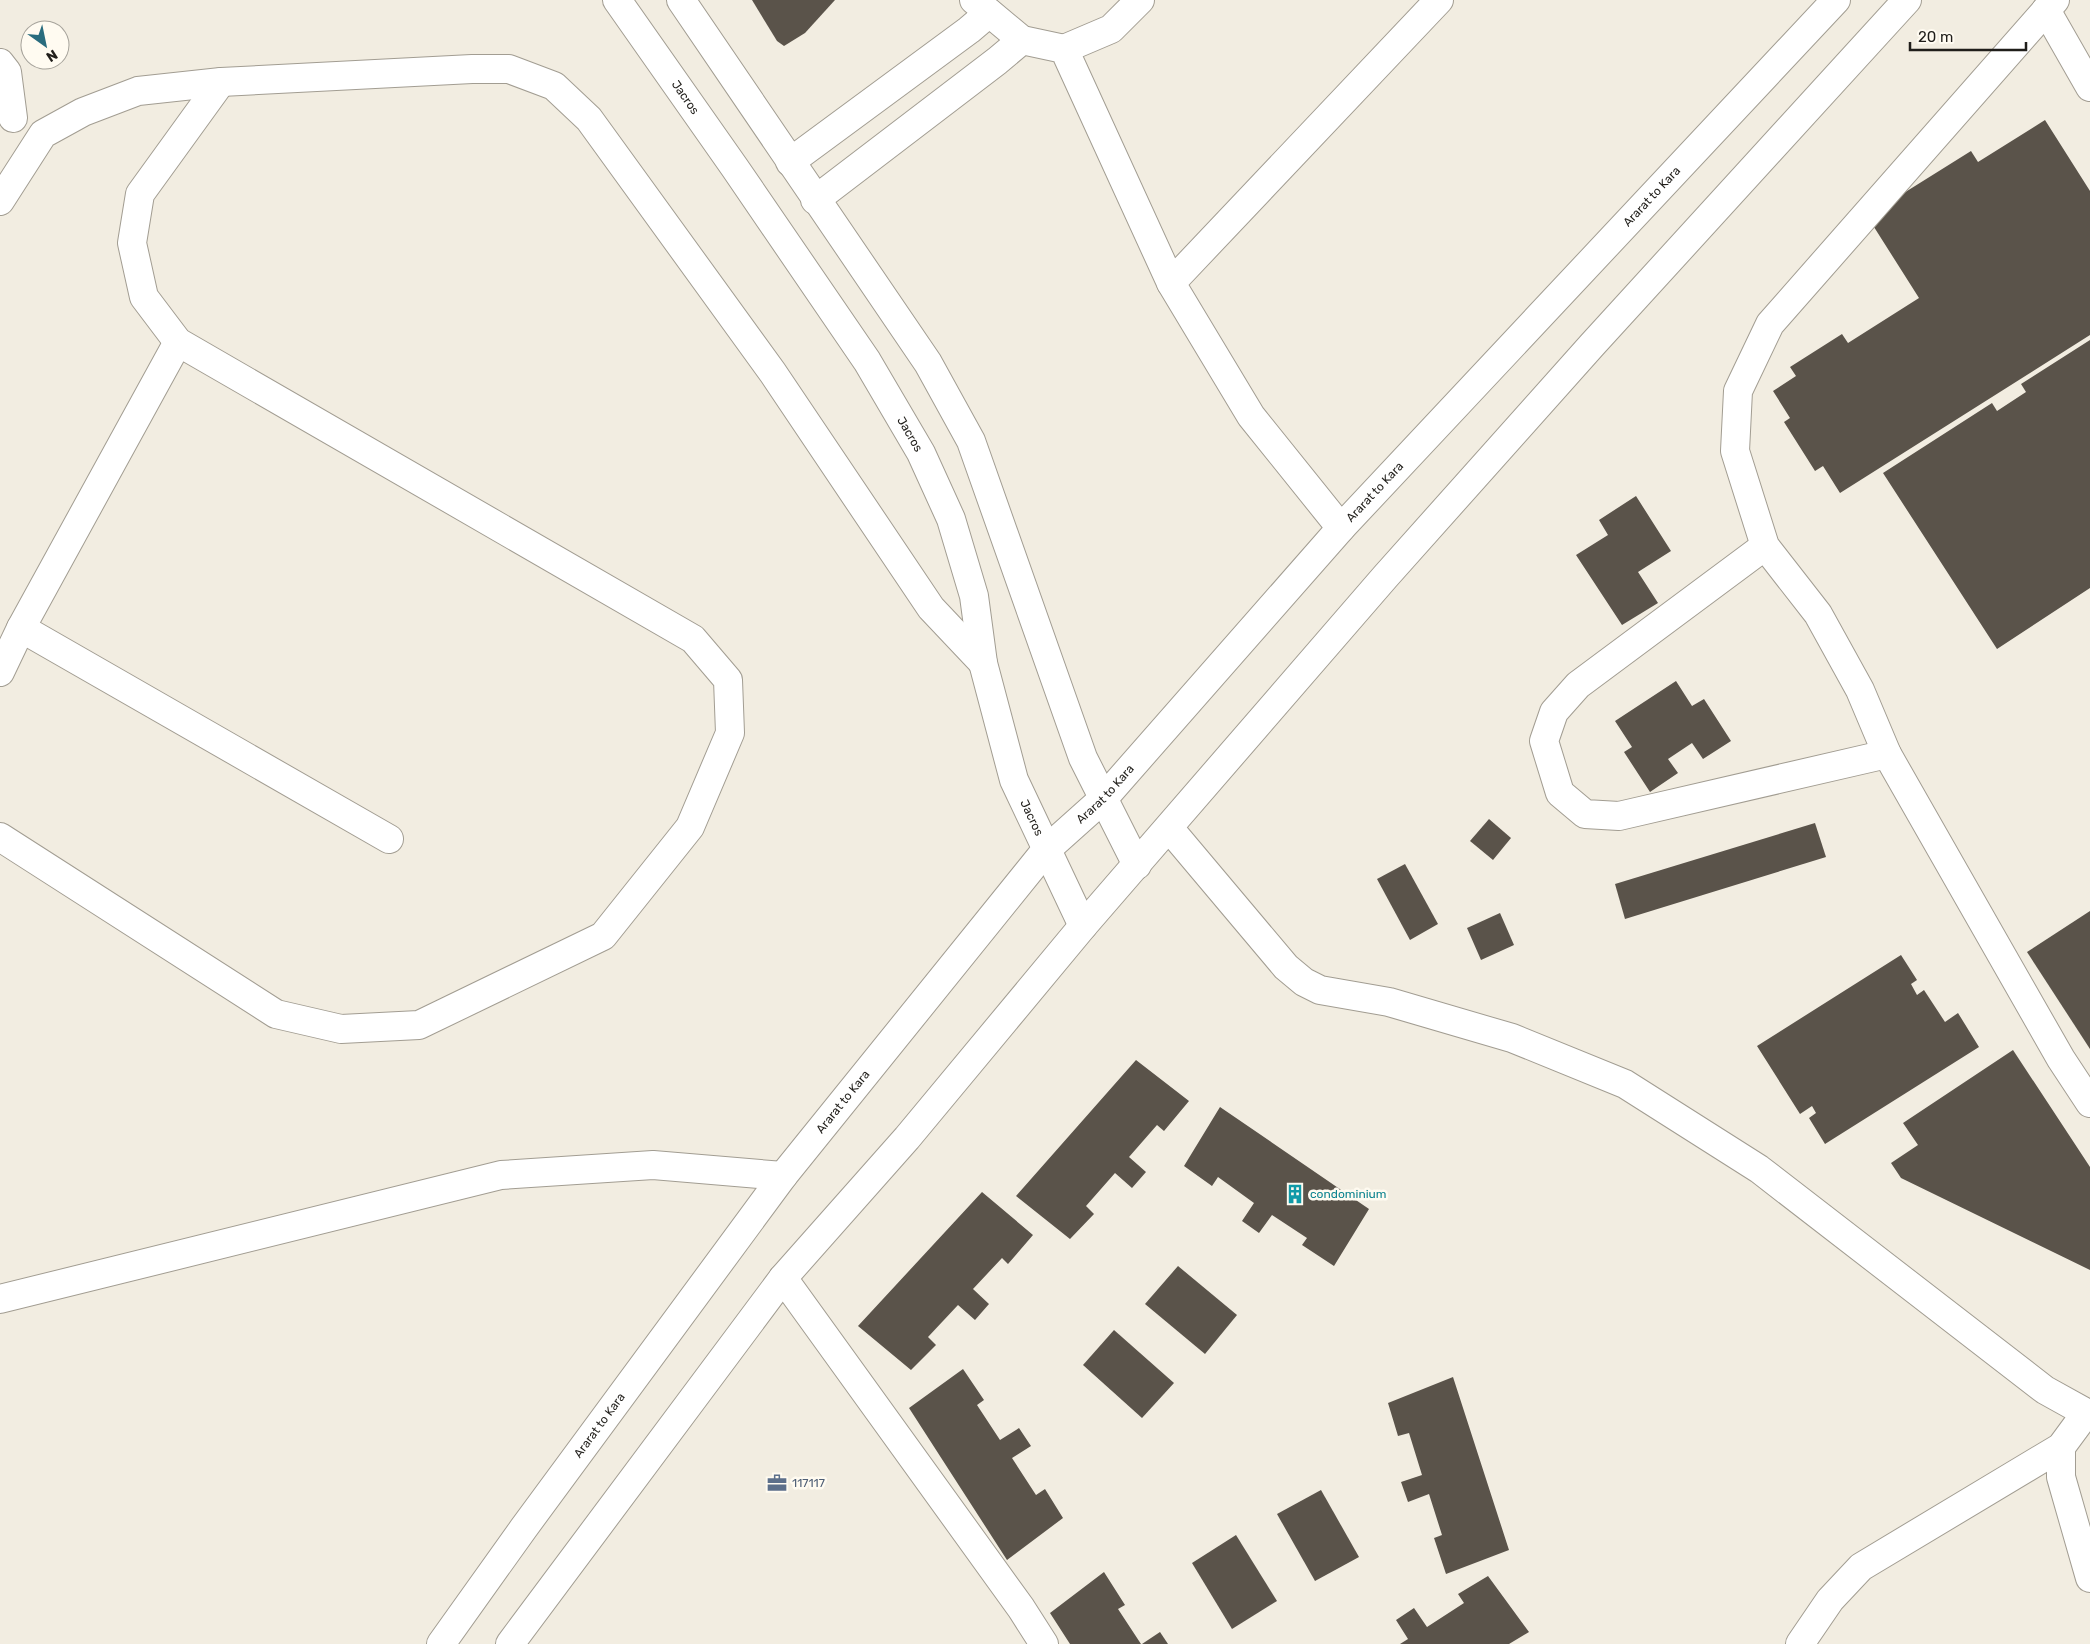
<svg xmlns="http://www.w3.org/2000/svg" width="2090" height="1644" font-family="Rubik,sans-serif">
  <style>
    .building { fill: #5a534a }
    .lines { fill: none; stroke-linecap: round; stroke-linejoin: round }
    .minor-casing { stroke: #a29d92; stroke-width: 30 }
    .major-casing { stroke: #a29d92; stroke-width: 30 }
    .minor { stroke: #fff; stroke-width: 28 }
    .major { stroke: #fff; stroke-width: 28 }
    .labels { text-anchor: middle; stroke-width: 5; stroke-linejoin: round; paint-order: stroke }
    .street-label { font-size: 12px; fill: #201e1a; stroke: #fffbf1 }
    .culture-label { font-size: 12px; fill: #0d838f; stroke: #fffbf1; text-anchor: start }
    .service-label { font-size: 12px; fill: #4e5e75; stroke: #fffbf1; text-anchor: start }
  </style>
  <rect width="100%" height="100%" fill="#f2ede1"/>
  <g class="building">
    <path d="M 752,0 L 835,0 L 805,33 L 784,46 L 777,41 Z"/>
    <path d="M 2045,120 L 2090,191 L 2090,335 L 1840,493 L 1823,466 L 1815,471 L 1784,422 L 1790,418 L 1773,391 L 1796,376 L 1790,367 L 1842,334 L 1848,343 L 1919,298 L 1867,216 L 1971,151 L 1978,162 Z"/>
    <path d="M 2090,340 L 2090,588 L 1997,649 L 1883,473 L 1992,403 L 1997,411 L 2026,392 L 2021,384 Z"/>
    <path d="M 1636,496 L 1671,551 L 1638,572 L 1658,603 L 1622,625 L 1576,555 L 1608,535 L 1599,520 Z"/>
    <path d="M 1676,681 L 1692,706 L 1704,699 L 1731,741 L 1703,759 L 1692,743 L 1668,759 L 1678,773 L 1650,792 L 1624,752 L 1632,747 L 1615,721 Z"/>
    <path d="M 1489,819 L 1511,838 L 1493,860 L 1470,841 Z"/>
    <path d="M 1815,823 L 1826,857 L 1625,919 L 1615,884 Z"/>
    <path d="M 1405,864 L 1438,924 L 1410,940 L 1377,879 Z"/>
    <path d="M 2090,911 L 2090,1049 L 2027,952 Z"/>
    <path d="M 1500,913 L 1514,945 L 1481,960 L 1467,928 Z"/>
    <path d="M 1901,955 L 1917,980 L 1911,984 L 1917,995 L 1924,990 L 1945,1022 L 1958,1013 L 1979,1047 L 1825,1144 L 1809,1118 L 1816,1113 L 1812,1106 L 1800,1114 L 1757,1046 Z"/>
    <path d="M 2013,1050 L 2090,1167 L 2090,1270 L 1901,1178 L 1891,1163 L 1918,1145 L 1903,1123 Z"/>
    <path d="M 1136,1060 L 1189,1101 L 1164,1131 L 1157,1125 L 1129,1157 L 1146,1172 L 1132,1188 L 1115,1173 L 1086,1206 L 1094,1214 L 1070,1239 L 1016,1196 Z"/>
    <path d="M 1220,1107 L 1369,1209 L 1334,1266 L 1302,1245 L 1307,1238 L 1272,1215 L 1259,1233 L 1242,1221 L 1254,1203 L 1218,1177 L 1212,1186 L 1184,1166 Z"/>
    <path d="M 982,1192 L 1033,1235 L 1008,1264 L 1002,1258 L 973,1289 L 989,1304 L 975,1320 L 958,1305 L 928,1337 L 936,1345 L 911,1370 L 858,1326 Z"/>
    <path d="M 1178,1266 L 1237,1315 L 1205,1354 L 1145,1304 Z"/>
    <path d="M 1114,1330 L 1174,1383 L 1142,1418 L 1083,1365 Z"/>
    <path d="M 963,1369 L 984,1400 L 977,1405 L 1000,1440 L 1019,1428 L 1031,1446 L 1012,1458 L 1036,1495 L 1045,1489 L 1063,1518 L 1007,1560 L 909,1408 Z"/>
    <path d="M 1453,1377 L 1509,1550 L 1446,1574 L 1434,1538 L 1442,1535 L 1429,1494 L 1408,1502 L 1401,1482 L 1422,1475 L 1409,1433 L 1398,1436 L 1388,1403 Z"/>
    <path d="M 1321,1490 L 1359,1557 L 1315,1581 L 1277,1514 Z"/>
    <path d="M 1236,1535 L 1277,1601 L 1232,1629 L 1192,1563 Z"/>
    <path d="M 1104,1572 L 1125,1605 L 1118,1609 L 1141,1644 L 1070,1644 L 1050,1613 Z"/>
    <path d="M 1488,1576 L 1529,1632 L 1509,1644 L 1400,1644 L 1408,1639 L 1396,1620 L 1414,1608 L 1427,1627 L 1464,1603 L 1458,1594 Z"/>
    <path d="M 1160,1632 L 1168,1644 L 1142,1644 Z"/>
  </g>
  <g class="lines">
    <defs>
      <g id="minor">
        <path d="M 974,0 L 1022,40 L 1064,49 L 1171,283"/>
        <path d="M 2055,0 L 1770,324 L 1738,391 L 1735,451 L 1765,546 L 1818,614 L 1860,690 L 1887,754 L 2061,1059 L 2090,1103"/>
        <path d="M 2046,10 L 2090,87"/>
        <path d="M 1064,49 L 1111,29 L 1140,0"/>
        <path d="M 0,63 L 7,72 L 13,118"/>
        <path d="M 790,162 L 969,30 L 989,13"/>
        <path d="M 815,200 L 997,61 L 1022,40"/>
        <path d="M 0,201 L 43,134 L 83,112 L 138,91 L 221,82 L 472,69 L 509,69 L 554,86 L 589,119 L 773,373 L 931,608 L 983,663"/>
        <path d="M 1341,528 L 1251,416 L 1171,283 L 1439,0"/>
        <path d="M 1765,546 L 1578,685 L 1554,712 L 1544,741 L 1560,793 L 1585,814 L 1619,816 L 1887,754"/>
        <path d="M 21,628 L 389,839"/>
        <path d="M 0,672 L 21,628 L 178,342"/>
        <path d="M 1169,828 L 1286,967 L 1304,982 L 1320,990 L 1389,1002 L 1512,1038 L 1625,1084 L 1759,1169 L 2045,1390 L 2090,1415"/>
        <path d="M 0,837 L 276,1014 L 341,1029 L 419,1025 L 603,936 L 690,827 L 730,733 L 728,680 L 693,639 L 178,342 L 144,297 L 132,243 L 140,194 L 221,82"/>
        <path d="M 783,1278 L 1021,1608 L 1044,1644"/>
        <path d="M 0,1299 L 501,1175 L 653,1165 L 783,1176"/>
        <path d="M 2061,1447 L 2061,1477 L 2090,1578"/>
        <path d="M 1800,1644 L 1830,1600 L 1861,1567 L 2061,1447 L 2086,1413"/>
      </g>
      <g id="major">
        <path id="s1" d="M 617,0 L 735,168 L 867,361 L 921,453 L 951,519 L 974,596 L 983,663 L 1014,780 L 1083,926"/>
        <path d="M 681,0 L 928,363 L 971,441 L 1083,758 L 1137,865"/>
        <path id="s2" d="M 441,1644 L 523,1529 L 783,1176 L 1046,850 L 1103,799 L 1341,528 L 1836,0"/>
        <path d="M 510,1644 L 783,1278 L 907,1138 L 1083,926 L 1385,577 L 1592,345 L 1907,0"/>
      </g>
    </defs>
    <use href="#minor" class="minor-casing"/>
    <use href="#major" class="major-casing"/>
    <use href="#minor" class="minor"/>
    <use href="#major" class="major"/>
  </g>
  <defs>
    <symbol id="building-bare" viewBox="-9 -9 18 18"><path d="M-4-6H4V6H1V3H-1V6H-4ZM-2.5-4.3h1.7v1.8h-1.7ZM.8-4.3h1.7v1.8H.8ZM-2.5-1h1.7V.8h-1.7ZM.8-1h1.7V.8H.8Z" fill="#0f9aa8" stroke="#fffbf1" stroke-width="2.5" paint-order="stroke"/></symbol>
    <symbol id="office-bare" viewBox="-9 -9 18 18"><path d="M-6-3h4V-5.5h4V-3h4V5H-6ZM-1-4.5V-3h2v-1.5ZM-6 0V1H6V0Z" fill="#5c6f8a" stroke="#fffbf1" stroke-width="2.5" paint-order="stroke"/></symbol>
  </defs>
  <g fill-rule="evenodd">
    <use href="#building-bare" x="1281" y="1180" width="28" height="28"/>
    <use href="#office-bare" x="763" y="1469" width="28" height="28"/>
  </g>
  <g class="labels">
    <g class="street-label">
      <text dy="4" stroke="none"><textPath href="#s1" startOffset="119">Jacros</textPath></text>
      <text dy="4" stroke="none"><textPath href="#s2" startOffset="1890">Ararat to Kara</textPath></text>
      <text dy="4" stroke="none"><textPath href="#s1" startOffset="524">Jacros</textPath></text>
      <text dy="4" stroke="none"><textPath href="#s2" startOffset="1485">Ararat to Kara</textPath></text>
      <text dy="4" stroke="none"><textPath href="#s2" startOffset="1080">Ararat to Kara</textPath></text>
      <text dy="4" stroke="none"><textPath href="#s1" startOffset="929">Jacros</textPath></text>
      <text dy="4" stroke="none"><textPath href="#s2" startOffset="675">Ararat to Kara</textPath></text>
      <text dy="4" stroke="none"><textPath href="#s2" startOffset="270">Ararat to Kara</textPath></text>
    </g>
    <g class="culture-label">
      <text x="1310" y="1198">condominium</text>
    </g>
    <g class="service-label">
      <text x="792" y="1487">117117</text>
    </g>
  </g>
  <g transform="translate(45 45) rotate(147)"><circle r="24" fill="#fffbf1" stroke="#a6a39b"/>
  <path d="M0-4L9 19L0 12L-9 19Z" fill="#296c7e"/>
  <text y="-8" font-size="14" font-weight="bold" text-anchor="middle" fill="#201e1a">N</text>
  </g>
  <path d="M1910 42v8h116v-8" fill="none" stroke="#201e1a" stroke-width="2.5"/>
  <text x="1918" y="42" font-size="15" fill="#201e1a" stroke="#fffbf1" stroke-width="4" paint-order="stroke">20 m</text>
</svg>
